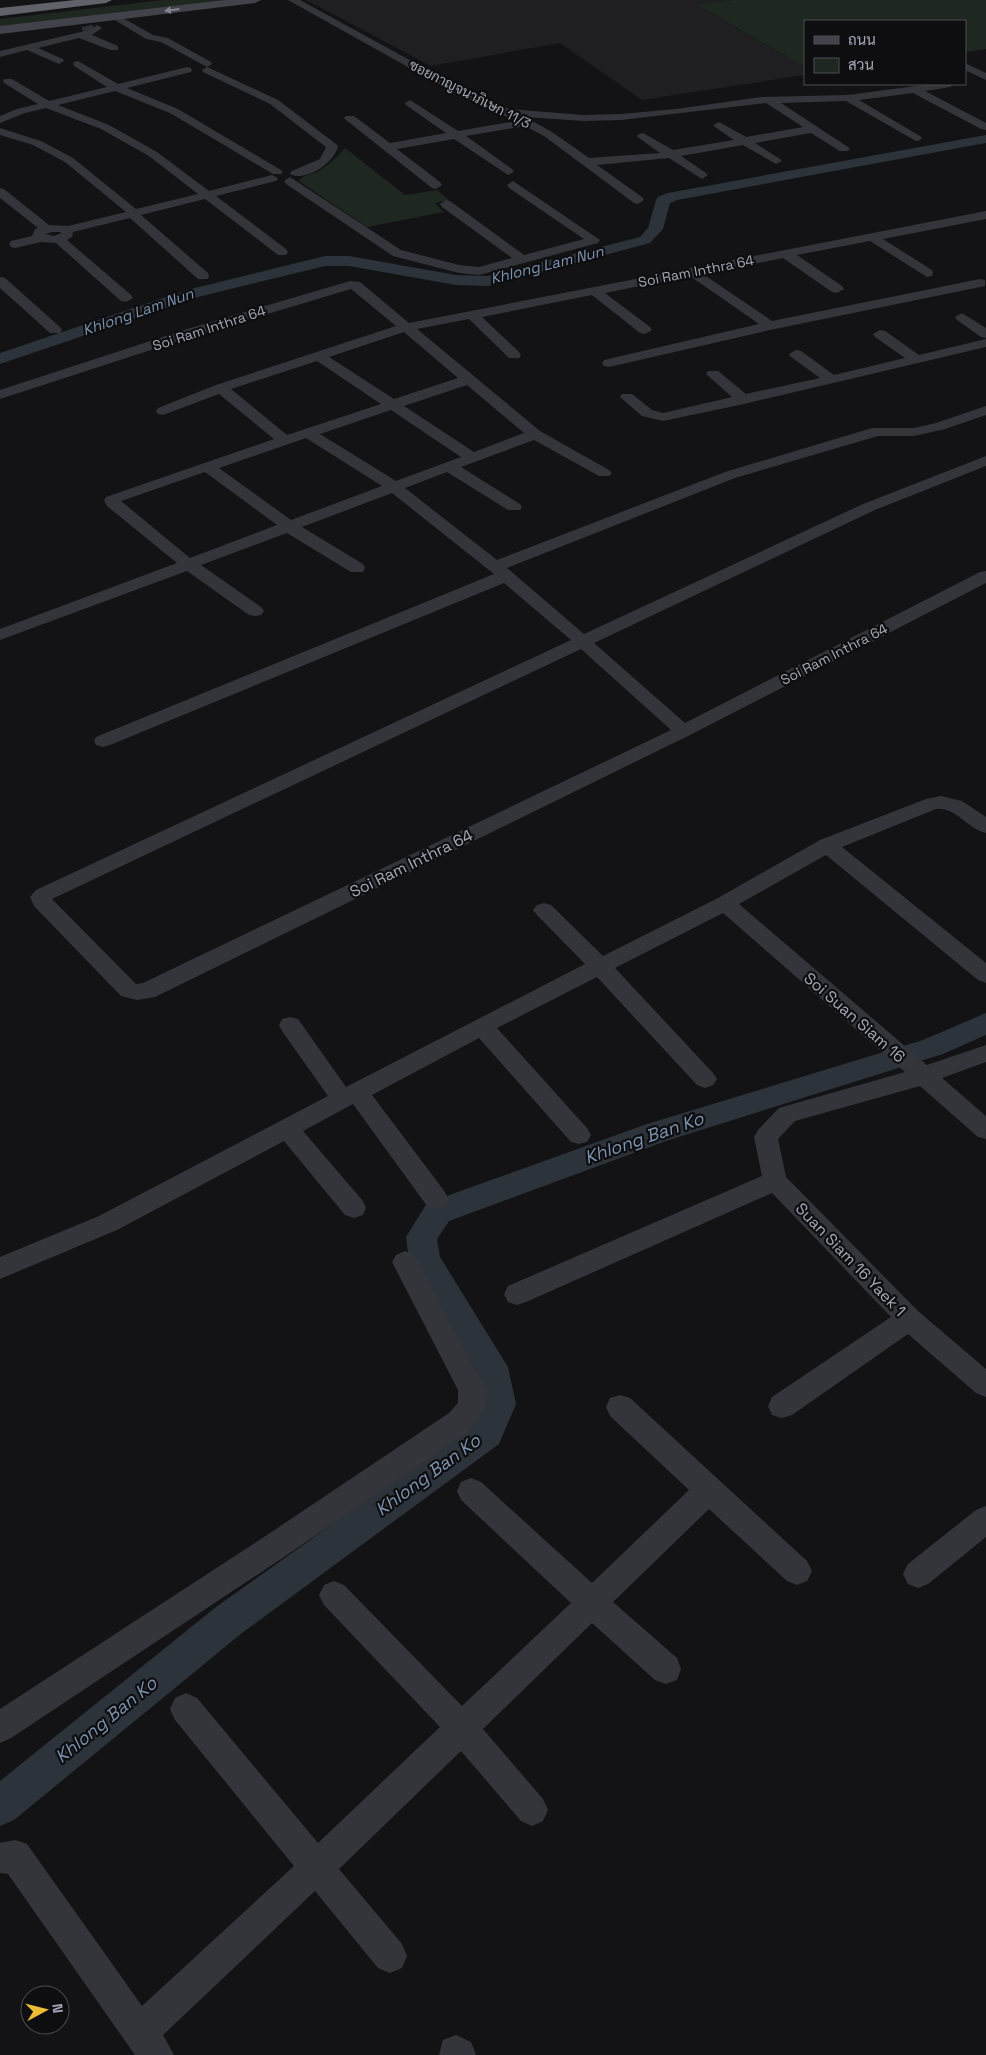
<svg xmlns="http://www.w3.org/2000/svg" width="986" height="2055" font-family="'Space Grotesk',Sarabun,sans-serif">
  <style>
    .built { fill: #1f1f22 }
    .green { fill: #1f2721 }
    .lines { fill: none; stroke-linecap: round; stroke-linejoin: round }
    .canal { fill: #2c333a; fill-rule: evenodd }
    .minor-tunnel { stroke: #303135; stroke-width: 11; stroke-dasharray: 11 5.5; stroke-linecap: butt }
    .minor { fill: #34353a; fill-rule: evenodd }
    .secondary { fill: #42434a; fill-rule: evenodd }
    .motorway { fill: #60626a; fill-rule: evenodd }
    .oneway { fill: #828590 }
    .labels { text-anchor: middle; stroke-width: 4.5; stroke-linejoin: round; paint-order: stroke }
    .far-street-label { font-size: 14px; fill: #a5a9b5; stroke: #0e0e10 }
    .far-water-label { font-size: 15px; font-style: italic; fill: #7d93af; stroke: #0e0e10 }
    .street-label { font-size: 16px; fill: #a5a9b5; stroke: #0e0e10 }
    .water-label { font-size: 18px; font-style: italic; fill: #7d93af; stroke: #0e0e10 }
  </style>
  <rect width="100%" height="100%" fill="#131315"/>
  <path class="built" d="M 306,0 L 733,0 L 698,6 L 805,67 L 805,75 L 642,100 L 560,43 L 431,66 Z"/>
  <g class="green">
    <path d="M 163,0 L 236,0 L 0,28 L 0,19 Z"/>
    <path d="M 733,0 L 986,0 L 986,49 L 965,52 L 965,21 L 805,21 L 805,67 L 697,5 Z"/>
    <path d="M 345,148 L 405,195 L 437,190 L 449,200 L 435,203 L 444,212 L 367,227 L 299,181 C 303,175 310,175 317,172 C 328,166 337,157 345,148 Z"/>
  </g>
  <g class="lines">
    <g class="canal">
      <path d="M 986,135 L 986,143 L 677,200 L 670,203 L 663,229 L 650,243 L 488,286 L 456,285 L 349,266 L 325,266 L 198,297 L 0,364 L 0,353 L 187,290 L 325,256 L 349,256 L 456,275 L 488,276 L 640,237 L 648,228 L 656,200 L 658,197 L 668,193 Z"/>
      <path d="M 986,1013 L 986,1035 L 943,1054 L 666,1141 L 449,1221 L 437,1239 L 440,1257 L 508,1367 L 516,1404 L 499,1444 L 242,1633 L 14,1820 L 0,1826 L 0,1781 L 216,1607 L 474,1423 L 482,1404 L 476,1370 L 414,1269 L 409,1260 L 406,1237 L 427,1203 L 647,1124 L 923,1040 Z"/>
    </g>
    <path class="minor-tunnel" d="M 87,26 L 88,30"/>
    <g class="minor">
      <path d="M 288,0 L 300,0 L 457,86 L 509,109 L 584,115 L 621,114 L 676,109 L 761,97 L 848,95 L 931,84 L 955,84 L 950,87 L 925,91 L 986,123 L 986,130 L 981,129 L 913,93 L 859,100 L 920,136 L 922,138 L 920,140 L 916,141 L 846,101 L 781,103 L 848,147 L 850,149 L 848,151 L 840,151 L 811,133 L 755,143 L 780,159 L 782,161 L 776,164 L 743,145 L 681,156 L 706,173 L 708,175 L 702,179 L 669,158 L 597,165 L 642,197 L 644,200 L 638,204 L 634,203 L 544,136 L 525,126 L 466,136 L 512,169 L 514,171 L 512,173 L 508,175 L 454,139 L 397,149 L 440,182 L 442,185 L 436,189 L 432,188 L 346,120 L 344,118 L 346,116 L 354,116 L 390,143 L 446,133 L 406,105 L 405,103 L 410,100 L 458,131 L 516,121 L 449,90 ZM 766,103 L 803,127 L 746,137 L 719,122 L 713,125 L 715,127 L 734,140 L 673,150 L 643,133 L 639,134 L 637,136 L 639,138 L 660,153 L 589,158 L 552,132 L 525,117 L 584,121 L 621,120 Z"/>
      <path d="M 116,14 L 153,35 L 168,38 L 211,62 L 212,64 L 207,67 L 278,100 L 336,144 L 338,146 C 334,163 309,180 292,175 L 290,173 L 292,171 L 320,159 L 326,147 L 270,104 L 203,72 L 202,70 L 207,67 L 161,42 L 146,39 L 113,19 L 111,17 Z"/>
      <path d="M 97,25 L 102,28 L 92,35 L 118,46 L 118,50 L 110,50 L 79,38 L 38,48 L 63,59 L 64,61 L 59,64 L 27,50 L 0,57 L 0,51 L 89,30 Z"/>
      <path d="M 78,61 L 118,84 L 187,67 L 191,68 L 192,70 L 191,72 L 127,88 L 178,109 L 281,170 L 283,172 L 281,174 L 273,174 L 170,113 L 115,91 L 58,105 L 109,125 L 157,152 L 209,191 L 272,175 L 276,177 L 278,179 L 276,181 L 216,196 L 286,249 L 288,252 L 286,255 L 278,255 L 205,199 L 141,215 L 208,273 L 209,276 L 208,279 L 198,279 L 130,218 L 73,232 L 72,237 L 67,240 L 131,295 L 133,298 L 126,302 L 121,301 L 56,243 L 41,242 L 15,248 L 11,247 L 9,244 L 11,241 L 32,236 L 35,229 L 38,228 L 0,198 L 0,188 L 4,189 L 49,225 L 68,226 L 126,212 L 65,162 L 33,145 L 0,135 L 0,128 L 41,141 L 73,158 L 136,209 L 198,194 L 149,156 L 101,129 L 46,108 L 25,113 L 0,123 L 0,116 L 17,109 L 38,104 L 4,83 L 3,81 L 4,79 L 12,79 L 49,101 L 107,87 L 74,66 L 73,64 L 74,62 ZM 52,232 L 60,232 L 61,233 L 54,236 L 45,234 Z"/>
      <path d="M 965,63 L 986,73 L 986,80 L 965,70 Z"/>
      <path d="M 290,177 L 401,250 L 459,265 L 479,267 L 512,258 L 442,207 L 440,204 L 446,200 L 450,201 L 524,255 L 584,239 L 509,188 L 507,185 L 513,181 L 600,240 L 598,243 L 479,275 L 459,273 L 393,256 L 286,184 L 284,181 Z"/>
      <path d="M 986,211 L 986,219 L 883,239 L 932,270 L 933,273 L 932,276 L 927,277 L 870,241 L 797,255 L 842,286 L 844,289 L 837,293 L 832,292 L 783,258 L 703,274 L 772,321 L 980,279 L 985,280 L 985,286 L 770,330 L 609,367 L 604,366 L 602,363 L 604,360 L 759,324 L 690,276 L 605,293 L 650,327 L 652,330 L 645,334 L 640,333 L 592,295 L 482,317 L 519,352 L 521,355 L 519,358 L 509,358 L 469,319 L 417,329 L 540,431 L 609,470 L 612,473 L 609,476 L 599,476 L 534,440 L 461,467 L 520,504 L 522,507 L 520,510 L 508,510 L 447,472 L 405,488 L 497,560 L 725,472 L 872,428 L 914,428 L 936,423 L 986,406 L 986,415 L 945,429 L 914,436 L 878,436 L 735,478 L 507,568 L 584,634 L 863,504 L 986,456 L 986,466 L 875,510 L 594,643 L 685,723 L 980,572 L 986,571 L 986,583 L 690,735 L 155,997 L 137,1000 L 121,996 L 34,906 L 30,897 L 36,890 L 571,640 L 504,583 L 110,745 L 103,747 L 96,745 L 94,741 L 96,737 L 494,574 L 392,493 L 302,527 L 363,564 L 365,568 L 363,572 L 351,572 L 287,533 L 201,565 L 261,607 L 264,611 L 261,615 L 255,616 L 249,615 L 187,571 L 0,640 L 0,629 L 177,563 L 107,506 L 104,500 L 106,497 L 274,439 L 219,394 L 163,415 L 158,414 L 156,411 L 158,408 L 216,385 L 396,326 L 351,289 L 194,336 L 0,399 L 0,390 L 184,330 L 350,281 L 360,282 L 409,323 ZM 404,332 L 458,378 L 394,399 L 329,357 ZM 317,361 L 381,404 L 287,435 L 231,389 ZM 467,385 L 524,433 L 474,452 L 404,406 ZM 391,410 L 461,457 L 396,481 L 320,434 ZM 306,438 L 382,486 L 291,520 L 219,468 ZM 205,472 L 277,525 L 190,558 L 121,501 ZM 581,649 L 671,730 L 143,983 L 136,984 L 52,899 Z"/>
      <path d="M 0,277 L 5,278 L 60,327 L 62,330 L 60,333 L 50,333 L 0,288 Z"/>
      <path d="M 962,313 L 986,328 L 986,338 L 981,337 L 957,320 L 955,317 Z"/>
      <path d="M 880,330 L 885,331 L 919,355 L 986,339 L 986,347 L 744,404 L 663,421 L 642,416 L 620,397 L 622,394 L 632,394 L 652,410 L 663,413 L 732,397 L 706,374 L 708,371 L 718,371 L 746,394 L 820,378 L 791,357 L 789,354 L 796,350 L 801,351 L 834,375 L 905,358 L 875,337 L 873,334 Z"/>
      <path d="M 941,796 L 962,801 L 986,817 L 986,833 C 967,829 957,807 936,809 L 842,847 L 986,963 L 986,983 L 978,980 L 826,855 L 739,904 L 927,1065 L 986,1045 L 986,1062 L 942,1078 L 986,1116 L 986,1139 L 978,1137 L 920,1086 L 795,1121 L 778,1139 L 786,1177 L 918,1311 L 986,1369 L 986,1397 L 976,1393 L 908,1334 L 792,1415 L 782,1418 L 772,1415 L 768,1406 L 772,1397 L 891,1317 L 772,1193 L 526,1302 L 517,1305 L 508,1302 L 504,1294 L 508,1286 L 762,1176 L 754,1137 L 758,1130 L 779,1108 L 905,1072 L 723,913 L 615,968 L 713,1073 L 717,1079 L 713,1085 L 705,1088 L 697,1085 L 597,977 L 497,1028 L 587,1128 L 591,1135 L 587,1142 L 579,1144 L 571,1142 L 479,1038 L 372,1095 L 445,1192 L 448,1199 L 445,1206 L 436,1209 L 427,1206 L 353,1104 L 303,1131 L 363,1201 L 366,1208 L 363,1215 L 354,1218 L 345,1215 L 284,1141 L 117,1230 L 0,1279 L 0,1257 L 99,1216 L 328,1096 L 282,1031 L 279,1025 L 282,1019 L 290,1017 L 298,1019 L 346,1087 L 585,964 L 537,915 L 533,910 L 537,905 L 544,903 L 551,905 L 603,956 L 718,898 L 820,840 L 926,799 Z"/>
      <path d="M 405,1251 L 414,1255 L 486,1389 L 485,1407 L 469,1431 L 284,1557 L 11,1738 L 0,1743 L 0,1709 L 264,1537 L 449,1413 L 458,1403 L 458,1390 L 392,1262 L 396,1255 Z"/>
      <path d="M 620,1395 L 630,1398 L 807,1561 L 812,1571 L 807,1581 L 797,1585 L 787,1581 L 709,1509 L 613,1602 L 677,1658 L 681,1669 L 677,1680 L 666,1684 L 655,1680 L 592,1623 L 483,1729 L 543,1799 L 548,1810 L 543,1821 L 532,1826 L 521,1821 L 461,1751 L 339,1869 L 402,1944 L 407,1956 L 402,1968 L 390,1973 L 378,1968 L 315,1891 L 163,2035 L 174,2055 L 135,2055 L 8,1874 L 0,1873 L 0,1843 L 15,1840 L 27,1844 L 142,2006 L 294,1866 L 175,1720 L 170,1709 L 175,1698 L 186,1693 L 197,1698 L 318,1843 L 440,1727 L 324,1605 L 319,1595 L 324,1585 L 334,1581 L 344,1585 L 462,1706 L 571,1603 L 461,1500 L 457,1491 L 461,1482 L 471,1478 L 481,1482 L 592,1583 L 689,1490 L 610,1416 L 606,1407 L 610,1398 Z"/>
      <path d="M 986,1506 L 986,1537 L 928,1584 L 918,1588 L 908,1584 L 903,1574 L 908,1564 L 976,1510 Z"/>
      <path d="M 456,2035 L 471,2042 L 476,2055 L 439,2055 L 443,2040 Z"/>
    </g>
    <path class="secondary" d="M 225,0 L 261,0 L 255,3 L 0,34 L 0,26 Z"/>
    <path class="motorway" d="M 75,0 L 112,0 L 106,3 L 0,16 L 0,8 Z"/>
  </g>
  <defs><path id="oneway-solid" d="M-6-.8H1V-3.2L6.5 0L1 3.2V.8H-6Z" transform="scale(1.25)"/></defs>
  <use class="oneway" href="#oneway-solid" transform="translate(172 10) rotate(173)"/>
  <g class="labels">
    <g class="far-street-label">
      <text transform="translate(470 94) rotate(27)" y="5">ซอยกาญจนาภิเษก 11/3</text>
      <text transform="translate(696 271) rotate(-11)" y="5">Soi Ram Inthra 64</text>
      <text transform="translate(209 328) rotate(-18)" y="5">Soi Ram Inthra 64</text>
      <text transform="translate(834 654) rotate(-27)" y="5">Soi Ram Inthra 64</text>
    </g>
    <g class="far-water-label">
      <text transform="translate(547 265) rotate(-14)" y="5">Khlong Lam Nun</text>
      <text transform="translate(138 312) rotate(-19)" y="5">Khlong Lam Nun</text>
    </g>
    <g class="street-label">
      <text transform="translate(411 863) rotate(-26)" y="6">Soi Ram Inthra 64</text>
      <text transform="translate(855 1017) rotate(41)" y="6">Soi Suan Siam 16</text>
      <text transform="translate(851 1259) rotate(46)" y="6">Suan Siam 16 Yaek 1</text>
    </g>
    <g class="water-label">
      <text transform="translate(644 1138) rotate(-19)" y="6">Khlong Ban Ko</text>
      <text transform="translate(428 1475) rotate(-36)" y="6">Khlong Ban Ko</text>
      <text transform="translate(106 1720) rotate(-39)" y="6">Khlong Ban Ko</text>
    </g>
  </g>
  <rect x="804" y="20" width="162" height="65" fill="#0e0e10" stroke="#4a4c52"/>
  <rect x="814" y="36" width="25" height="8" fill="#42434a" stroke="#4a4c52"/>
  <text x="848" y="45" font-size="15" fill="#a5a9b5">ถนน</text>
  <rect x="814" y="58" width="25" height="15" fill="#1f2721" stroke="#4a4c52"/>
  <text x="848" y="70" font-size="15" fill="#a5a9b5">สวน</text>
  <g transform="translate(45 2010) rotate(83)"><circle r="24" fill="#0e0e10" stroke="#4a4c52"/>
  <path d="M0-4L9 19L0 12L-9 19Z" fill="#ecbd34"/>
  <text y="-8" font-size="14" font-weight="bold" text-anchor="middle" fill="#a5a9b5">N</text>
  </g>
</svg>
